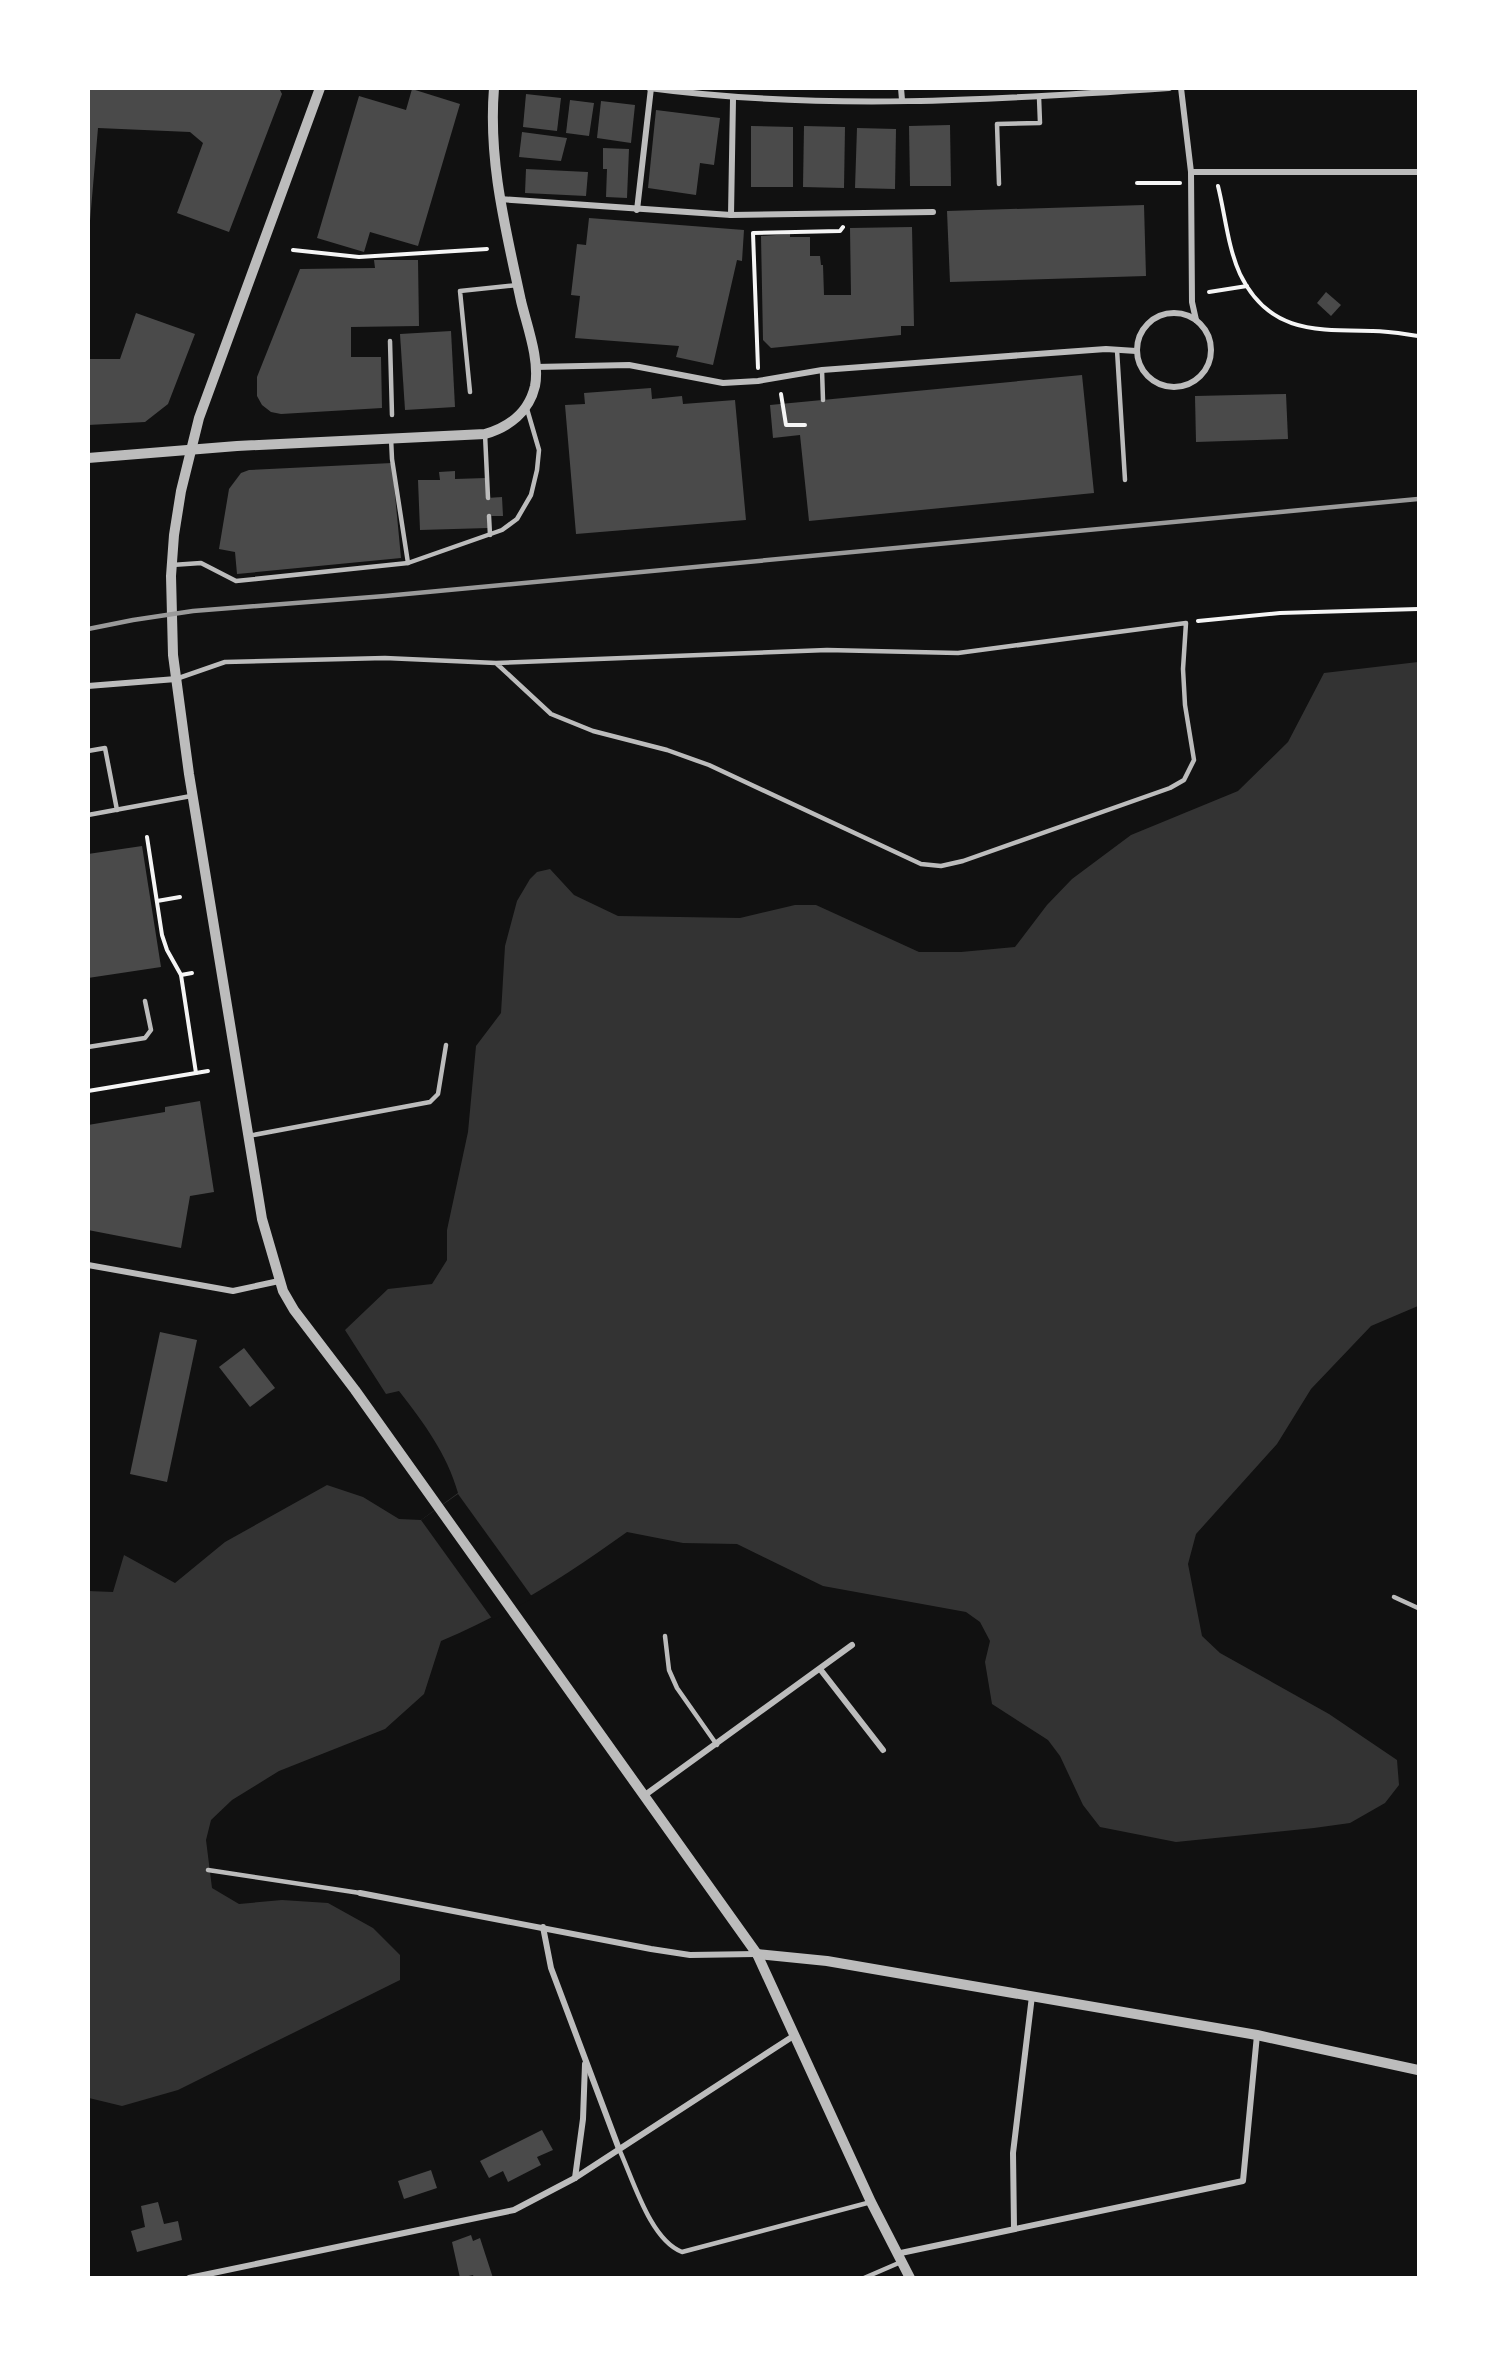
<svg xmlns="http://www.w3.org/2000/svg" width="1507" height="2366" font-family="Manrope,sans-serif">
  <style>
    .water { fill: #333 }
    .pier { fill: #111 }
    .building { fill: #4a4a4a }
    .lines { fill: none; stroke-linecap: round; stroke-linejoin: round }
    .path { stroke: #f5f5f5; stroke-width: 4 }
    .service { stroke: #bcbcbc; stroke-width: 4.5 }
    .minor { stroke: #bcbcbc; stroke-width: 6 }
    .tertiary { stroke: #bcbcbc; stroke-width: 10 }
    .rail { stroke: #9a9a9a; stroke-width: 4.5 }
  </style>
  <rect width="100%" height="100%" fill="#111"/>
  <path class="water" d="M 1418,662 L 1418,1306 L 1371,1326 L 1311,1389 L 1277,1444 L 1196,1534 L 1188,1564 L 1202,1636 L 1220,1653 L 1329,1714 L 1397,1760 L 1399,1785 L 1385,1803 L 1350,1823 L 1314,1828 L 1176,1842 L 1100,1827 L 1083,1805 L 1060,1756 L 1048,1740 L 992,1704 L 985,1662 L 990,1641 L 980,1622 L 966,1612 L 823,1586 L 737,1544 L 683,1543 L 627,1532 C 568,1574 509,1613 441,1641 L 424,1694 L 385,1729 L 279,1771 L 232,1800 L 211,1820 L 206,1840 L 212,1888 L 239,1904 L 282,1900 L 328,1903 L 373,1928 L 400,1955 L 400,1980 L 178,2090 L 122,2106 L 89,2098 L 88,1591 L 113,1592 L 124,1555 L 175,1583 L 225,1542 L 327,1485 L 363,1497 L 399,1519 L 421,1520 L 458,1493 C 447,1454 424,1423 399,1391 L 386,1394 L 345,1330 L 388,1289 L 432,1284 L 447,1260 L 447,1230 L 468,1132 L 476,1046 L 501,1013 L 505,946 L 517,901 L 530,879 L 537,872 L 550,869 L 574,895 L 618,916 L 740,918 L 795,905 L 816,905 L 919,952 L 961,952 L 1015,947 L 1047,905 L 1072,879 L 1131,835 L 1238,791 L 1288,742 L 1324,673 Z"/>
  <path class="pier" d="M 458,1494 L 533,1598 L 493,1620 L 421,1520 Z"/>
  <g class="building">
    <path d="M 88,88 L 279,88 L 282,94 L 229,232 L 177,213 L 203,143 L 190,132 L 98,128 L 88,244 Z"/>
    <path d="M 412,89 L 460,104 L 418,246 L 370,232 L 364,252 L 317,238 L 359,96 L 406,110 Z"/>
    <path d="M 526,94 L 561,98 L 557,131 L 523,127 Z"/>
    <path d="M 570,100 L 594,103 L 589,136 L 566,133 Z"/>
    <path d="M 601,101 L 635,105 L 631,143 L 597,138 Z"/>
    <path d="M 656,110 L 720,118 L 714,165 L 700,163 L 696,195 L 648,188 Z"/>
    <path d="M 950,125 L 951,186 L 910,186 L 909,126 Z"/>
    <path d="M 751,126 L 793,127 L 793,187 L 751,187 Z"/>
    <path d="M 804,126 L 845,127 L 844,188 L 803,187 Z"/>
    <path d="M 857,128 L 896,129 L 895,189 L 855,188 Z"/>
    <path d="M 522,132 L 567,138 L 561,161 L 519,157 Z"/>
    <path d="M 603,148 L 629,149 L 627,198 L 606,197 L 607,169 L 603,169 Z"/>
    <path d="M 526,169 L 588,172 L 586,196 L 525,193 Z"/>
    <path d="M 1144,205 L 1146,276 L 950,282 L 947,211 Z"/>
    <path d="M 589,218 L 744,230 L 742,261 L 737,260 L 713,365 L 676,357 L 679,346 L 575,338 L 580,296 L 571,295 L 577,244 L 586,245 Z"/>
    <path d="M 912,227 L 914,326 L 901,326 L 901,335 L 771,348 L 763,340 L 761,236 L 790,234 L 790,237 L 810,237 L 810,256 L 820,256 L 821,265 L 823,265 L 824,295 L 851,295 L 850,228 Z"/>
    <path d="M 374,260 L 418,260 L 419,326 L 351,327 L 351,357 L 381,357 L 382,408 L 281,414 L 271,412 L 262,405 L 257,396 L 257,377 L 300,269 L 375,268 Z"/>
    <path d="M 1326,292 L 1341,305 L 1331,316 L 1317,303 Z"/>
    <path d="M 136,313 L 195,334 L 168,404 L 145,422 L 88,425 L 88,359 L 120,359 Z"/>
    <path d="M 451,331 L 455,407 L 405,410 L 400,334 Z"/>
    <path d="M 1082,375 L 1094,493 L 809,521 L 800,435 L 773,438 L 770,405 Z"/>
    <path d="M 651,388 L 652,399 L 682,396 L 683,404 L 735,400 L 746,520 L 576,534 L 565,405 L 585,404 L 584,393 Z"/>
    <path d="M 1286,394 L 1288,439 L 1196,442 L 1195,396 Z"/>
    <path d="M 392,463 L 401,558 L 237,574 L 235,552 L 219,549 L 229,489 L 241,473 L 249,470 Z"/>
    <path d="M 455,471 L 455,479 L 486,478 L 487,498 L 502,497 L 503,516 L 487,516 L 488,528 L 420,530 L 418,480 L 440,480 L 439,472 Z"/>
    <path d="M 142,846 L 161,967 L 88,978 L 88,854 Z"/>
    <path d="M 200,1101 L 214,1192 L 190,1196 L 181,1248 L 88,1230 L 88,1125 L 165,1112 L 165,1107 Z"/>
    <path d="M 160,1332 L 197,1340 L 167,1482 L 130,1474 Z"/>
    <path d="M 244,1348 L 275,1388 L 250,1407 L 219,1367 Z"/>
    <path d="M 542,2130 L 553,2150 L 537,2157 L 541,2165 L 508,2182 L 503,2171 L 489,2178 L 480,2161 Z"/>
    <path d="M 431,2170 L 437,2188 L 404,2199 L 398,2181 Z"/>
    <path d="M 158,2202 L 164,2224 L 178,2221 L 182,2240 L 137,2252 L 131,2231 L 145,2227 L 141,2206 Z"/>
    <path d="M 471,2235 L 473,2241 L 480,2238 L 493,2278 L 474,2278 L 473,2275 L 460,2278 L 452,2242 Z"/>
  </g>
  <g class="lines">
    <g class="path">
      <path d="M 1137,183 L 1180,183"/>
      <path d="M 1218,186 C 1225,214 1228,248 1240,274 C 1269,334 1317,330 1373,331 C 1388,331 1404,334 1418,336"/>
      <path d="M 293,250 L 359,257 L 487,249"/>
      <path d="M 1209,292 L 1247,286"/>
      <path d="M 758,368 L 753,233 L 840,231 L 843,227"/>
      <path d="M 781,394 L 786,425 L 805,425"/>
      <path d="M 1198,621 L 1280,613 L 1418,609"/>
      <path d="M 147,837 L 162,935 L 167,950 L 181,975 L 196,1073"/>
      <path d="M 157,901 L 180,897"/>
      <path d="M 181,975 L 192,973"/>
      <path d="M 88,1091 L 208,1071"/>
    </g>
    <g class="service">
      <path d="M 999,184 L 997,124 L 1040,123 L 1039,97"/>
      <path d="M 390,341 L 392,415"/>
      <path d="M 1117,350 L 1125,480"/>
      <path d="M 822,370 L 823,400"/>
      <path d="M 470,392 L 460,291 L 518,285"/>
      <path d="M 485,434 L 488,498"/>
      <path d="M 391,438 L 392,459 L 408,563"/>
      <path d="M 489,516 L 490,535"/>
      <path d="M 172,565 L 201,563 L 236,581 L 408,563 L 502,530 L 517,519 L 531,495 L 537,470 L 539,450 L 527,409"/>
      <path d="M 176,679 L 225,662 L 385,658 L 496,663 L 551,714 L 593,731 L 667,750 L 709,765 L 921,864 L 941,866 L 963,861 L 1170,788 L 1184,780 L 1194,760 L 1185,705 L 1183,669 L 1186,623 L 958,653 L 827,650 L 496,663"/>
      <path d="M 88,751 L 105,748 L 117,810"/>
      <path d="M 88,815 L 191,796"/>
      <path d="M 88,1047 L 145,1038 L 151,1030 L 145,1001"/>
      <path d="M 248,1136 L 430,1102 L 438,1094 L 446,1045"/>
      <path d="M 1394,1597 L 1418,1608"/>
      <path d="M 665,1636 L 669,1670 L 677,1688 L 717,1745"/>
      <path d="M 208,1870 L 360,1893"/>
      <path d="M 619,2149 C 633,2179 650,2240 682,2252 L 871,2202"/>
      <path d="M 864,2278 L 901,2262"/>
    </g>
    <g class="minor">
      <path d="M 649,88 C 821,111 996,100 1169,88"/>
      <path d="M 901,88 L 902,100"/>
      <path d="M 1181,88 L 1191,172 L 1192,302 L 1196,320"/>
      <path d="M 1191,172 L 1418,172"/>
      <path d="M 499,199 L 731,215 L 933,212"/>
      <path d="M 637,210 L 651,88"/>
      <path d="M 731,215 L 733,99"/>
      <circle cx="1174" cy="350" r="37"/>
      <path d="M 535,367 L 629,365 L 723,383 L 758,381 L 822,370 L 1023,355 L 1106,349 L 1136,351"/>
      <path d="M 88,686 L 176,679"/>
      <path d="M 88,1265 L 233,1291 L 279,1281"/>
      <path d="M 820,1669 L 883,1750"/>
      <path d="M 645,1795 L 852,1645"/>
      <path d="M 360,1893 L 651,1949 L 690,1955 L 756,1954"/>
      <path d="M 543,1927 L 551,1968 L 619,2149"/>
      <path d="M 575,2178 L 583,2119 L 585,2064"/>
      <path d="M 1014,2228 L 1013,2153 L 1032,1996"/>
      <path d="M 896,2254 L 1243,2181 L 1257,2035"/>
      <path d="M 189,2278 L 514,2210 L 575,2178 L 795,2035"/>
    </g>
    <g class="tertiary">
      <path d="M 320,88 L 199,418 L 181,491 L 174,535 L 171,576 L 173,655 L 189,774 L 262,1219 L 283,1291 L 294,1310 L 355,1390 L 757,1954 L 871,2202 L 910,2278"/>
      <path d="M 88,458 L 237,446 L 485,434 C 509,427 529,412 535,386 C 540,360 527,326 521,301 C 506,230 488,162 494,88"/>
      <path d="M 757,1954 L 827,1961 L 1257,2035 L 1418,2070"/>
    </g>
    <path class="rail" d="M 88,629 L 133,620 L 193,611 L 385,596 L 1418,499"/>
  </g>
  <rect width="1507" height="2366" fill="none" stroke="#ffffff" stroke-width="180"/>
</svg>
